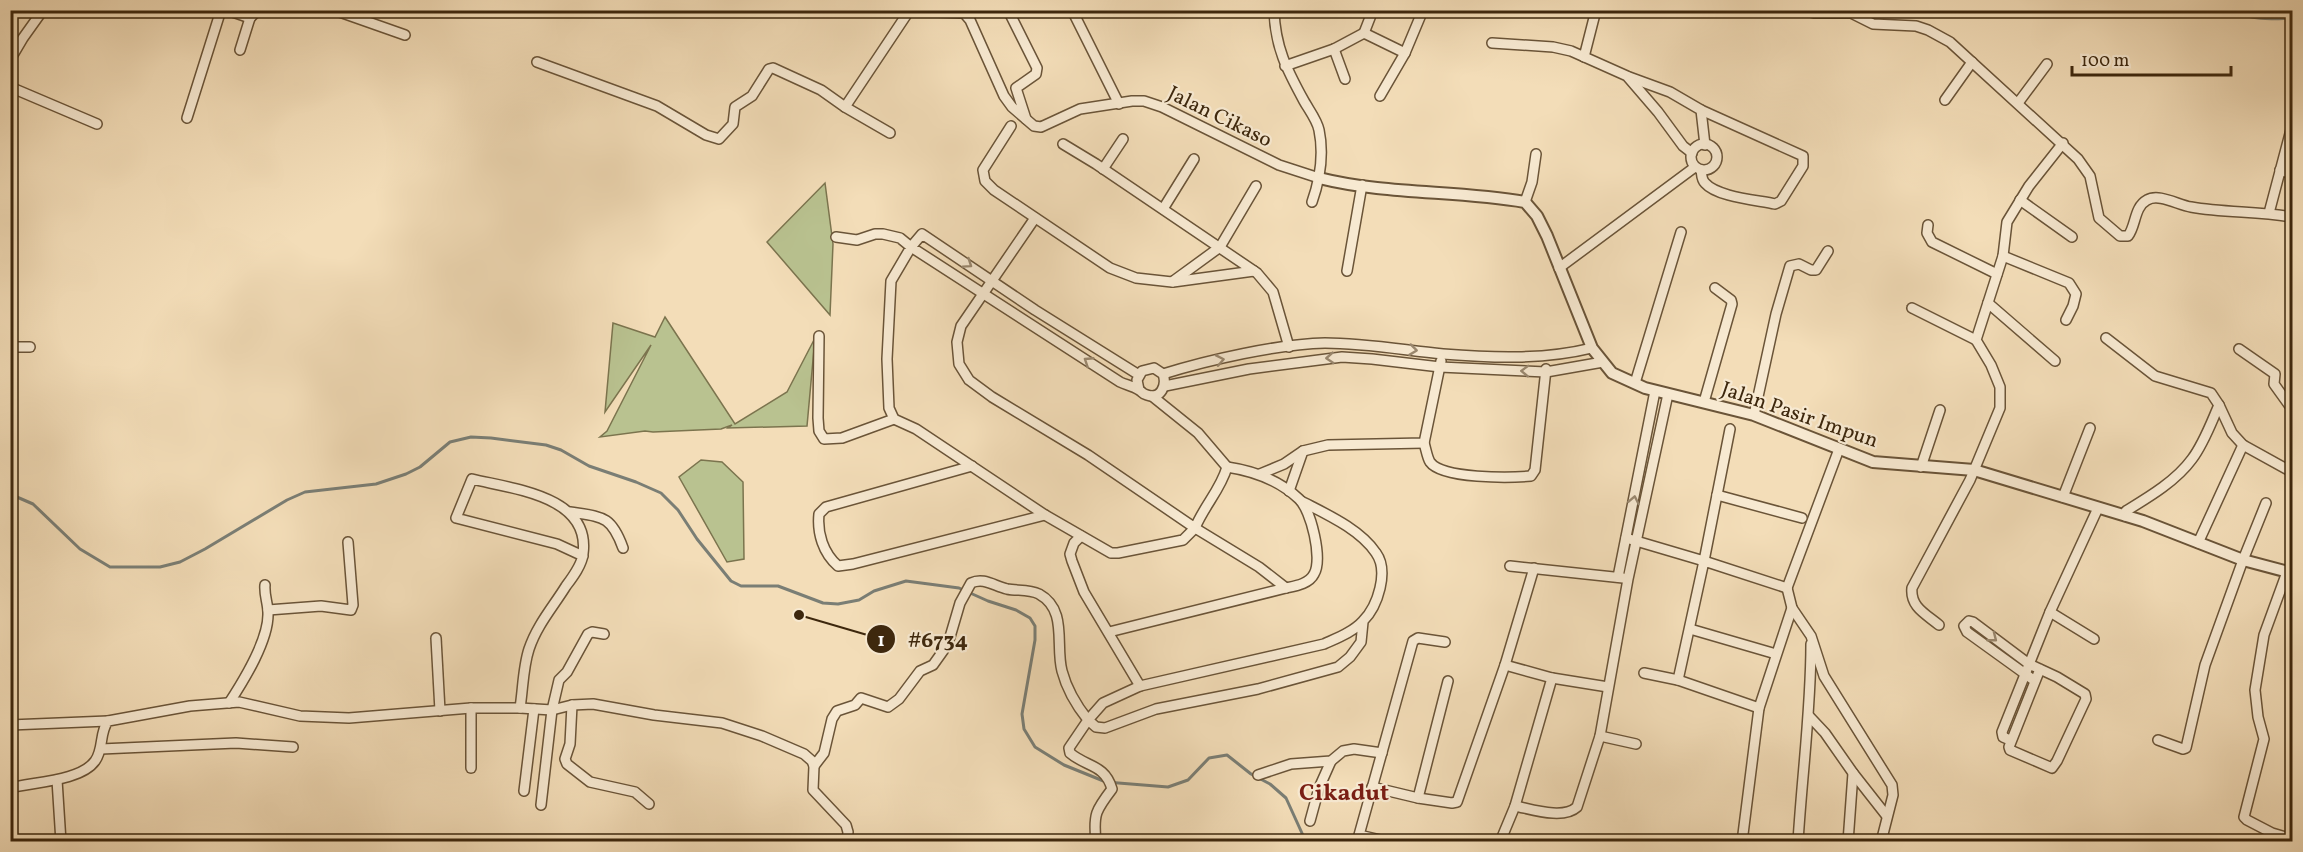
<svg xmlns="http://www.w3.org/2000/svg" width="2303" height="852" font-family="Vollkorn,serif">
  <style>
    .green { fill: #b9c290; stroke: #7b744e; stroke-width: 1.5 }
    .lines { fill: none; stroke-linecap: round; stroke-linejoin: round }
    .stream { stroke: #7a7e75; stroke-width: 3 }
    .minor-casing { stroke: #6a5438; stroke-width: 12 }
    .tertiary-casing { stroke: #6a5438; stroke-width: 14 }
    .minor { stroke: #f7e9d1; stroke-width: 9 }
    .tertiary { stroke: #f7e9d1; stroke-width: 10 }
    .oneway { stroke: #9a886f }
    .labels { text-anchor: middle; stroke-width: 4.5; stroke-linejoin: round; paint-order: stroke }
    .street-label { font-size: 21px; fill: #3d270d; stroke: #f7e9d1 }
    .quarter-label { font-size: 24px; font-weight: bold; fill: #7a1f14; stroke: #f7e9d1 }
    .leader { fill: none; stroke: #3d270d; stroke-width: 2 }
    .callout-dot { fill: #3d270d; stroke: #f7e9d1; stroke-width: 2 }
    .mark-label { font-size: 18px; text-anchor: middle; font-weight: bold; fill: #fff }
    .callout-label { font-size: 22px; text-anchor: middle; font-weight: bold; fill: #3d270d; stroke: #f7e9d1; stroke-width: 4.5; stroke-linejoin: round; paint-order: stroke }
  </style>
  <rect width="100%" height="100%" fill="#f3ddb8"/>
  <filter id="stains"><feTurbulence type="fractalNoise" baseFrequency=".00333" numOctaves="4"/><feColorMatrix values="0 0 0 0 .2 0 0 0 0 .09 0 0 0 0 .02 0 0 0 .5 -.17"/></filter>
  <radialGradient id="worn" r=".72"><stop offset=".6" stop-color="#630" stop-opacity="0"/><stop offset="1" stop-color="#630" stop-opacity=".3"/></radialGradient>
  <g class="green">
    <path d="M 825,183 L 833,244 L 830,315 L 767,242 Z"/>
    <path d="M 665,317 L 735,424 L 787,392 L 815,338 L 807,426 L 728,428 L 732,425 L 721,429 L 653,432 L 645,431 L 600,437 L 607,431 L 651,345 L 605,412 L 613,323 L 655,337 Z"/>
    <path d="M 701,460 L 722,462 L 743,482 L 744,559 L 727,562 L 679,477 Z"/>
  </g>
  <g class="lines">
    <g class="stream">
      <path d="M 2234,10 C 2250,21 2274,19 2292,18"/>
      <path d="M 10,494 L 33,504 L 80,549 L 110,567 L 160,567 L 180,562 L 205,549 L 287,500 L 305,492 L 376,484 L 406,474 L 420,467 L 450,442 L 471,437 L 491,438 L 546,445 L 561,450 L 589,466 L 636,482 L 661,493 L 678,510 L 697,539 L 731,581 L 741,586 L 778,586 L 823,603 L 838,604 L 859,600 L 874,591 L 906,581 L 959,588 L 988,601 L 1016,610 L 1030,618 L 1035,626 L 1035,640 L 1022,714 L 1024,729 L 1035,747 L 1064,765 L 1106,782 L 1168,787 L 1188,780 L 1209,758 L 1227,755 L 1251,774 L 1270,784 L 1286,798 L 1306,842"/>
    </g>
    <defs>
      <g id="minor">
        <path d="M 227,10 L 250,18 L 258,10"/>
        <path d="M 334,10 L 405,35"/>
        <path d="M 886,10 L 964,13 L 970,20 L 1004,96 L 1012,107 L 1034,126 L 1041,127 L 1080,109 L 1132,101 L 1144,101 L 1162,107 L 1279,165 L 1319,178"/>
        <path d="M 1008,10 L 1037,68 L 1036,74 L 1016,88 L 1026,119"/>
        <path d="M 1072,10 L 1119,104"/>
        <path d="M 1274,10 C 1275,47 1287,70 1304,101 C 1309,110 1317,120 1319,130 C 1324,154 1320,179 1312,202"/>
        <path d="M 1803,10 L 1814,13 L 1851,13 L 1873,24 L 1916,26 L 1928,30 L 1950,42 L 2078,159 L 2090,176 L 2099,218 L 2120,236 L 2128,236 C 2136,226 2134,207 2147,200 C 2159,193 2178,205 2191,207 C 2224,213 2259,211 2292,217"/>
        <path d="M 1364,33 L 1373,10"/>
        <path d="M 1492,43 L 1553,47 L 1571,51 L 1627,76 L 1658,112 L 1683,146 L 1692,153"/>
        <path d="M 1334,49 L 1345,79"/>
        <path d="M 240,50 L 250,18"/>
        <path d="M 1584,57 L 1596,10"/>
        <path d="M 10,60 L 23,38 L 43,10"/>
        <path d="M 537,62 L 657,106 L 706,135 L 719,139 L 733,124 L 735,107 L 752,96 L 769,69 L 773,68 L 821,90 L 845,107 L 909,11"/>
        <path d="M 1285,66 L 1334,49 L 1364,33 L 1405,53 L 1423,10"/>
        <path d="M 1629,77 L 1670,92 L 1701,110 L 1705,145"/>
        <path d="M 10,87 L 97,124"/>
        <path d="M 1380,96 L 1405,53"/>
        <path d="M 1945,100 L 1972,62"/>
        <path d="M 2018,103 L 2047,64"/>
        <path d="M 845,107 L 890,133"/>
        <path d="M 187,118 L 221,10"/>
        <path d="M 1011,126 L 983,170 L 985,181 L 994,190 L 1110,268 L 1136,278 L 1172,282 L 1220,247 L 1256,186"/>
        <path d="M 1063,144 L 1096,164 L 1257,273 L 1273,292 L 1289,347"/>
        <circle cx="1704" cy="157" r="13"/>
        <path d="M 1103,169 L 1123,139"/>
        <path d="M 1701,170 C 1702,174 1701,179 1705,183 C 1717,197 1757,200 1775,204 L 1781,201 L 1803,166 L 1803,156 L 1701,110"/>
        <path d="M 2280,170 L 2292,174"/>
        <path d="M 2020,200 L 2072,237"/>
        <path d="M 1525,202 L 1532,182 L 1536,154"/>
        <path d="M 1163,209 L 1194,159"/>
        <path d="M 2269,213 L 2292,126"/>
        <path d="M 1035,218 L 961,326 L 957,342 L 959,364 L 969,380 L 992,397 L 1088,455 L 1195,528 C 1204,506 1221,489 1227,467 L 1198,433 L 1152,396"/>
        <path d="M 1928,225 L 1927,233 L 1932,242 L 1997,274"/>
        <path d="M 836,237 L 857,240 L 875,234 L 883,234 L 900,238 L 911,247 L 891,281 L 887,359 L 889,408 L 894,419 L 916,429 L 1045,515 L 1111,553 L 1118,553 L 1183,540 L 1195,528 L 1259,567 L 1286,588"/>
        <path d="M 2003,256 L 2069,283 L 2076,294 L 2073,306 L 2066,320"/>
        <path d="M 1559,268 L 1695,167"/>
        <path d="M 1347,271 L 1362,185"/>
        <path d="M 1173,282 L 1254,271"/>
        <path d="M 1988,303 L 2055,361"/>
        <path d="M 1912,308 L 1976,340"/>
        <path d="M 819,336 L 818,418 L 819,431 L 824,439 L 842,438 L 894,419"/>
        <path d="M 2106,338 L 2155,376 L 2211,393 L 2219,405 L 2232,433 L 2243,445 L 2292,472"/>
        <path d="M 10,347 L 30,347"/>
        <path d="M 2239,349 L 2275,374 L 2274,384 L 2292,409"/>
        <path d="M 1163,374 C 1208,360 1278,344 1325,343 C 1364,343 1403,350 1443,354 C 1493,358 1543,360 1592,348"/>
        <path d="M 1139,375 L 1035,310 L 922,234 L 911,247 L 1120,382 C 1126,385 1133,386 1139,390 C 1144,393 1141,393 1147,395 C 1161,400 1167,385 1163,374 L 1154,368 L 1142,371 L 1137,380 L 1139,390"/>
        <path d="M 1635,383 L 1681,232"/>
        <path d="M 1165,386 L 1249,369 L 1342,357 L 1372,359 L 1440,367 L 1546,372 L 1603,362"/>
        <path d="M 1704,402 L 1732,304 L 1731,300 L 1715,288"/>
        <path d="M 1754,415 L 1776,314 L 1790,266 L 1799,264 L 1811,270 L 1816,270 L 1828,251"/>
        <path d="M 1424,443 C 1426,449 1427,457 1430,462 C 1442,479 1510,478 1531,476 L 1535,470 L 1546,369"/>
        <path d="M 972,466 L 826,507 L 819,514 C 817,533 823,553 838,566 L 853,564 L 1045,515"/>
        <path d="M 1921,467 L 1940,410"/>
        <path d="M 1260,474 L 1284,464 L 1303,451 L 1328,445 L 1424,443 L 1441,361"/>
        <path d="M 1289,491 L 1303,451"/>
        <path d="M 1717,495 L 1802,518"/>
        <path d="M 2063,497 L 2090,428"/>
        <path d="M 1301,501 C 1326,514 1360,529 1376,553 C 1389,571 1378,606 1363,621 C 1353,632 1337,638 1324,644 L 1140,686 L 1103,703 L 1088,720 L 1096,727 L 1105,728 L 1156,709 L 1258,689 L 1338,667 L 1350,657 L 1361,642 L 1363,622"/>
        <path d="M 570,512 C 602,517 611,515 623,548"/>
        <path d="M 2125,516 L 2126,511 C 2149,497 2176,481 2192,459 C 2204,443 2211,423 2219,405"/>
        <path d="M 1081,536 L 1074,543 L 1070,554 L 1072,561 L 1084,592 L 1140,686"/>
        <path d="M 1626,538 L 1704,561 L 1730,429"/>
        <path d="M 2198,543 L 2243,445"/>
        <path d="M 1510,566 L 1623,578"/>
        <path d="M 2287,572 L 2264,635 L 2255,690 L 2258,717 L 2264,739 L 2244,817 L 2247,820 L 2272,833 L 2292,839"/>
        <path d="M 1618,577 L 1655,391"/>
        <path d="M 1787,588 L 1792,608 L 1811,636 L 1824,676 L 1892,785 L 1893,795 L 1881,842"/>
        <path d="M 1787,588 L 1839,449"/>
        <path d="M 268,610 L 321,606 L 351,610 L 353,605 L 348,542"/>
        <path d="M 2050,612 L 2094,639"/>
        <path d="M 1939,625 C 1926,614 1910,607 1912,588 L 1970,480 L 2000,408 L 2000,387 L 1991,365 L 1976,340 L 2003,256 L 2007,222 L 2029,186 L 2063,143"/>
        <path d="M 1690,629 L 1776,654"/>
        <path d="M 1109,632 L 1286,588 C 1295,586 1309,584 1314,574 C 1323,559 1311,510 1299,499 C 1279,480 1254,471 1227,467"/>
        <path d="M 436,638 L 440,711"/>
        <path d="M 1505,665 L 1534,568"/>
        <path d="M 1644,673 L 1678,680 L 1759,708"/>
        <path d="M 1678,680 L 1704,561 L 1787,588"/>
        <path d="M 2035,681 L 1967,632 L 1964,626 L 1969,621 L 1973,622 L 2029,664 L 2057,677 L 2085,694 L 2086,699 L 2057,761 L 2052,768 L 2010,750 L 2009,747 L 2040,669"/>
        <path d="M 229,703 C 244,680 269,640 268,613 C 268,603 264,595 265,585"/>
        <path d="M 572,705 L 570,744 L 565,759 L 567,764 L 590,782 L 635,792 L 649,804"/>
        <path d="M 520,708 C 523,689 523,667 529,649 C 537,625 553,607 566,586 C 572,578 582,565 583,554 C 591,496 513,489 472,479 L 456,518 L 557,544 L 583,556"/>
        <path d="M 1809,716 L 1825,733 L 1853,773 L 1848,842"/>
        <path d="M 10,725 L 108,721"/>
        <path d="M 1600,736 L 1636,744"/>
        <path d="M 2010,740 L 2003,737 L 2002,732 L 2050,612 L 2098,508"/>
        <path d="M 2158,740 L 2183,749 L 2186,748 L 2205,665 L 2243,560 L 2266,503"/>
        <path d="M 101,749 L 236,743 L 293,747"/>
        <path d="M 814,766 L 824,753 L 832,719 L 837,711 L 855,705 L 861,698 L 888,707 L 899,699 L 920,671 L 933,665 L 943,651 L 950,637 L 960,603 L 971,583 C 984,577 994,586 1007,589 C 1017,591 1029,589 1039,594 C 1068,610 1055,645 1062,671 C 1067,690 1076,705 1088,720 L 1069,748 L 1070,753 C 1086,767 1105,764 1112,789 C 1096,810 1093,814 1096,842"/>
        <path d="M 471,768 L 471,708"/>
        <path d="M 1853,773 L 1886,815"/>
        <path d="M 1258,775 L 1291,764 L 1331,761 L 1343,751 L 1354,749 L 1382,753"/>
        <path d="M 57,780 L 61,842"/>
        <path d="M 1372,787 L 1418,798 L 1452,803 L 1457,802 L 1505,665 L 1552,678 L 1608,687"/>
        <path d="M 10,788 C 33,782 81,781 95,761 C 104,749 99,733 108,721 L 190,706 L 239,702 L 300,716 L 349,718 L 471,708 L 520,708 L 552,710 L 572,705 L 593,704 L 654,715 L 722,723 L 762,736 L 804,754 L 812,761 L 814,766 L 813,790 L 846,825 L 848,832 L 847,842"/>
        <path d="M 524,791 L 534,709"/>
        <path d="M 1418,798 L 1448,681"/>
        <path d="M 541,805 L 552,710 L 559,680 L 567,672 L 588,634 L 592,632 L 604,634"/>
        <path d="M 1515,806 C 1531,809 1563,820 1577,807 L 1600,736 L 1628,579 L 1668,394"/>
        <path d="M 1310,821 L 1319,788 L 1331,761"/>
        <path d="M 1389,842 L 1359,835 L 1413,641 L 1418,638 L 1445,642"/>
        <path d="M 1500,842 L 1515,806 L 1552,678"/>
        <path d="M 1742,842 L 1759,708 L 1792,608"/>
        <path d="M 1798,842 C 1802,775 1811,710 1811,644"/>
      </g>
      <path id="tertiary" d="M 1319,178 C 1387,195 1457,190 1525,202 L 1537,216 L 1547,236 L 1592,348 L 1612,373 L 1645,388 L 1754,415 L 1873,462 L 1974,470 L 2143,521 L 2243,560 L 2292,573"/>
    </defs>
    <use href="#minor" class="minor-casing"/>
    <use href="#tertiary" class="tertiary-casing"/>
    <use href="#minor" class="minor"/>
    <use href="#tertiary" class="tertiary"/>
  </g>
  <defs><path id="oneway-chevron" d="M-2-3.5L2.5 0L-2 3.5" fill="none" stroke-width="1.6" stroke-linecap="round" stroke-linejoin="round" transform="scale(1.5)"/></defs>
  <g class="oneway">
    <use href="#oneway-chevron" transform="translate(968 264) rotate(34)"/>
    <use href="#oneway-chevron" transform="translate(1413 350) rotate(7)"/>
    <use href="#oneway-chevron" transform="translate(1330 358) rotate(176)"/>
    <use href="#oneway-chevron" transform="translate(1220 360) rotate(-11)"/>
    <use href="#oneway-chevron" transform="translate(1088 361) rotate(-147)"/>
    <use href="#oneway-chevron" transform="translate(1525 371) rotate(-178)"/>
    <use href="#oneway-chevron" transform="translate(1634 500) rotate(-79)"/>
    <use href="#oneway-chevron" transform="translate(1993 638) rotate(38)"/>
  </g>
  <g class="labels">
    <g class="street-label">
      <text transform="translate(1220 116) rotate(26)" y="7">Jalan Cikaso</text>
      <text transform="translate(1800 414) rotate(19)" y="7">Jalan Pasir Impun</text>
    </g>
    <g class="quarter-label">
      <text x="1344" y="800">Cikadut</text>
    </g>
  </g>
  <path class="leader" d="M799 615L881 639"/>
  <g class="callout-dot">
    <circle cx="799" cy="615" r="6"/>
    <circle cx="881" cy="639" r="15"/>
  </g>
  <g class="mark-label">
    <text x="881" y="646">1</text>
  </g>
  <g class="callout-label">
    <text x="938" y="647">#6734</text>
  </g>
  <rect width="2303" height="852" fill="none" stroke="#f3ddb8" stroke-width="36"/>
  <rect x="12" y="12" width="2279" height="828" fill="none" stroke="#3d270d" stroke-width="3"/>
  <rect x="18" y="18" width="2267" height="816" fill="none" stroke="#3d270d" stroke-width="1.5"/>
  <path d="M2072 66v9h159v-9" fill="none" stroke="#3d270d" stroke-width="3"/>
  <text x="2081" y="66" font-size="18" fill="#3d270d" stroke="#f7e9d1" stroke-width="4.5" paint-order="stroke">100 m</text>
  <rect width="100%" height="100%" filter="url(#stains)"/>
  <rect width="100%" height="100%" fill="url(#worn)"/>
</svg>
